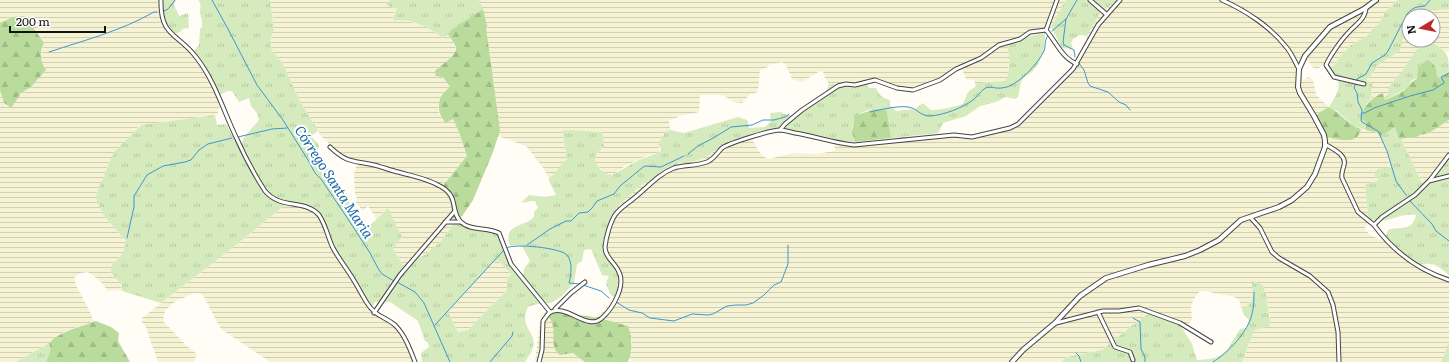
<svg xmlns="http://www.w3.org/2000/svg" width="1449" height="362" font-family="Literata,serif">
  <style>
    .farmland { fill: url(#farmland-rules) }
    .grass { fill: url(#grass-tufts); fill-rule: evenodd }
    .forest { fill: url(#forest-firs) }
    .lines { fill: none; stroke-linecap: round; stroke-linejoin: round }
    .stream { stroke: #3f96cf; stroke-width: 1 }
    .minor-casing { stroke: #444; stroke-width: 5 }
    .tertiary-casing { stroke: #444; stroke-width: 6 }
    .minor { stroke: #fff; stroke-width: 3 }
    .tertiary { stroke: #fff; stroke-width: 4 }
    .labels { text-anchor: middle; stroke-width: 4; stroke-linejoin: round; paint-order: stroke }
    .water-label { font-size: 14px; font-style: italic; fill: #1768a6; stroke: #fff }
  </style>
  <defs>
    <pattern id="farmland-rules" width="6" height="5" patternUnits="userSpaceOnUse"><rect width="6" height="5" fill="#f6f3d4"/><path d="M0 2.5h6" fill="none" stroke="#d2cfb5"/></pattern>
    <pattern id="grass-tufts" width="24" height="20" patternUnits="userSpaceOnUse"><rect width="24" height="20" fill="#d5ebbd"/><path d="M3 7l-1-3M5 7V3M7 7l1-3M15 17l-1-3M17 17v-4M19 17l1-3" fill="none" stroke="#b6c8a1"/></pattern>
    <pattern id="forest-firs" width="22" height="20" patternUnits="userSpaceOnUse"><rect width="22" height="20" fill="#b9dc9c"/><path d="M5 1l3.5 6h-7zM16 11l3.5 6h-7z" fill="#9ebc85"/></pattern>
  </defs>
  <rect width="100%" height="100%" fill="#fffdf5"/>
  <g class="farmland">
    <path d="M 0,0 L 157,0 L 161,21 L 165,28 L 172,37 L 192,53 L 205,71 L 221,103 L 217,115 L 141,125 L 138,127 L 109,163 L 96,195 L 104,216 L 126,241 L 123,253 L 111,266 L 111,272 L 122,285 L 121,291 L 115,290 L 108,291 L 100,281 L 88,272 L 81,273 L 74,278 L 77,287 L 91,314 L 92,319 L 96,321 L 74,328 L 64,332 L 49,343 L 16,362 L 0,362 L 0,90 L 4,103 L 7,106 L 12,107 L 21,93 L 31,87 L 46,70 L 40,58 L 44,43 L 25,16 L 13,17 L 0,23 Z"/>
    <path d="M 270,0 L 390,0 L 386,4 L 397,8 L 394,13 L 393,21 L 403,20 L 423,25 L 437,33 L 443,38 L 448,34 L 453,42 L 456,49 L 456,51 L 444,64 L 438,68 L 440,76 L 443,77 L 450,87 L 444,92 L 438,105 L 439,112 L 446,123 L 453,119 L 459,132 L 467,156 L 442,187 L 450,201 L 453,218 L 456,220 L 441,241 L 425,255 L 403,265 L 393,249 L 388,208 L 376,218 L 368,206 L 363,211 L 356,203 L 357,199 L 355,194 L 354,173 L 358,161 L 346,159 L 321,136 L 299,99 L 282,62 L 272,51 L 270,42 L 274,29 Z"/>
    <path d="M 479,0 L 1066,0 L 1055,22 L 1047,33 L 1004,43 L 1008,48 L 1011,55 L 1008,70 L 1009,75 L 1006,80 L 995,83 L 988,82 L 975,84 L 974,80 L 966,79 L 961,66 L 950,71 L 946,76 L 941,80 L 910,88 L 902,88 L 891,86 L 879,79 L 864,79 L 854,83 L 829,84 L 825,78 L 823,72 L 820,71 L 802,82 L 792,79 L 786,65 L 782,62 L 768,65 L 768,67 L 760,70 L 758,92 L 750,94 L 742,103 L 734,102 L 724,96 L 720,95 L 700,95 L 699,112 L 679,116 L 676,118 L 669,120 L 670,130 L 665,132 L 658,145 L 660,152 L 649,155 L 625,166 L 614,174 L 604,173 L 596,164 L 595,156 L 604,146 L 603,132 L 571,130 L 562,133 L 567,159 L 564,162 L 555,174 L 549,178 L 544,169 L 526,146 L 498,136 L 500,130 L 486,27 L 487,25 Z"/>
    <path d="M 1118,0 L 1398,0 L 1386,11 L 1379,24 L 1374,27 L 1368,35 L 1350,46 L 1340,57 L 1333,67 L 1333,72 L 1330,73 L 1323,64 L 1318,69 L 1312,67 L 1309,62 L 1303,59 L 1300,59 L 1299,74 L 1304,80 L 1308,77 L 1313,79 L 1316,95 L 1329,107 L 1320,112 L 1317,122 L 1320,134 L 1331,138 L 1348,139 L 1354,138 L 1359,134 L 1361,129 L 1378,133 L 1385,145 L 1391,167 L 1378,177 L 1379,181 L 1365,184 L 1369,224 L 1366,225 L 1365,229 L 1370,235 L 1386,242 L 1410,263 L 1433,276 L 1449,282 L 1449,343 L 1441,362 L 1242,362 L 1254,331 L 1270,317 L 1267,299 L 1263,285 L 1252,281 L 1254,288 L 1253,293 L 1248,307 L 1242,310 L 1239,300 L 1234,297 L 1205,291 L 1200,291 L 1193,300 L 1191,308 L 1192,320 L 1188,324 L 1152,313 L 1139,320 L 1102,350 L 1067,357 L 1061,362 L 631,362 L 630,358 L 632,341 L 595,318 L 604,311 L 615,296 L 603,243 L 611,217 L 618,206 L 640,185 L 680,163 L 709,155 L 727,142 L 750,135 L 758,150 L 764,157 L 769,159 L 792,153 L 816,154 L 835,151 L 834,142 L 851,143 L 938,133 L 938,135 L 956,133 L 966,137 L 981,133 L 1008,129 L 1016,125 L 1024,114 L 1052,89 L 1063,78 L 1079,56 L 1087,36 L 1100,13 Z"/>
    <path d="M 1444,9 L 1449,9 L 1449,50 L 1446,52 L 1431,41 L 1416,50 L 1389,94 L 1384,98 L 1383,94 L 1377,95 L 1370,101 L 1372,87 L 1366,80 L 1374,72 L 1406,25 L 1409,24 L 1409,40 L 1433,40 L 1433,16 L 1431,16 L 1429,11 Z"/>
    <path d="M 1449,120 L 1449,153 L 1434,172 L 1422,183 L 1401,139 L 1429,133 Z"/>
    <path d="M 285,205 L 308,209 L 315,212 L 319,217 L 356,283 L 369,311 L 392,324 L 408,346 L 414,362 L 270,362 L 221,329 L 204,297 L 199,293 L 195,293 L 176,301 L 169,307 L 165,311 L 163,321 L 187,346 L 197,354 L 194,362 L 158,362 L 145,325 L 141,321 L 142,318 L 231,249 Z"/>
    <path d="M 498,260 L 511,274 L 507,280 L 507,290 L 468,330 L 458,332 L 448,312 L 490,265 Z"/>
    <path d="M 544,313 L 550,317 L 554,326 L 554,347 L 560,355 L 573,353 L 585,362 L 535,362 L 540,323 L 542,316 Z"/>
  </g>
  <g class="grass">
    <path d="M 157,0 L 176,0 L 174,5 L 179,16 L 188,13 L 189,28 L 182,29 L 181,31 L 178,33 L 169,33 L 161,21 Z"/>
    <path d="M 198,0 L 270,0 L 274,29 L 270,42 L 272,51 L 282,62 L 299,99 L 318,131 L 311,136 L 319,145 C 317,153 317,159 322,166 L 331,170 L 335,173 L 336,187 L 341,194 L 350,203 L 355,217 L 364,231 L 388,208 L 402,237 L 393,249 L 403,265 L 425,255 L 441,241 L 456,220 L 463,223 L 499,234 C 500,251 511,266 521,279 L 523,277 L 524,269 L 530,261 L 522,246 L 510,245 C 502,224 525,227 534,217 L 534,212 L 538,208 L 535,201 L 531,201 L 521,203 L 529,195 L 545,197 L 556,195 L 549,181 L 549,178 C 558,172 560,164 567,159 L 562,131 L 571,130 L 603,132 L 604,146 L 595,156 C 595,167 602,173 612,175 L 639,160 L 660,152 L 661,149 L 658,145 L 665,132 L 670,130 L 684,133 L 738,117 L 747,120 L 749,128 L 765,127 L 771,121 L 770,113 L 781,112 L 787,115 L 792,115 L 825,95 L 829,84 L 846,84 L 867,79 L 866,85 L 870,88 L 876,88 C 879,95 882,98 890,100 L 890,106 L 896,111 L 915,109 L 923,103 C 925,105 928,108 931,110 C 934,111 959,106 963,104 L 968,92 L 976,86 L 975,84 C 986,81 996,83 1006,80 C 1009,75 1008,72 1009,67 C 1010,57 1011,51 1003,43 L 1045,33 C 1045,48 1043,59 1033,71 C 1030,74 1025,75 1023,79 C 1019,84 1020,91 1018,97 L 1015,99 L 1006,97 L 996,102 L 980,106 L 966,116 L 943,123 L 938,133 L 891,138 L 887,111 L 885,109 C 868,108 854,112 852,130 C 852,134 855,138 855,142 L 831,141 L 830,139 L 807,134 L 765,130 L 727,142 L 709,155 L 696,161 L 679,163 L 641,185 L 618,206 L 611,217 L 603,243 L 606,256 L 616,268 L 618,275 L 617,289 L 614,297 L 610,294 L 606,283 L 609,276 L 602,275 L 591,249 L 584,250 L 582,261 L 577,264 L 574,283 L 562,296 L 551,303 L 537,304 L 528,307 C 518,328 537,331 533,347 C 532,352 528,357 525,362 L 422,362 L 421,353 L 429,347 L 428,343 L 425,341 L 418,321 L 390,302 L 375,302 L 369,311 L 356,283 L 333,251 L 319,217 L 315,212 L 308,209 L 285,205 L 231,249 L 161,303 L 122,291 L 122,285 L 111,272 L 111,266 L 123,253 L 126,241 L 104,216 L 97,201 L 96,195 L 109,163 L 115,151 L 141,125 L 215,115 L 217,125 L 226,124 L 239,147 L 240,146 L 245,136 L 259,120 L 257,113 L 251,106 L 249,98 L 239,102 L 232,91 L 227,91 L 218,96 L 205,71 L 203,71 L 199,61 L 192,53 L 199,45 L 200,29 L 202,27 C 203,21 201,18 200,13 C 200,8 202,4 198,0 ZM 498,260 L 511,274 L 507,280 L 507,290 L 468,330 L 458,332 L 448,312 L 490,265 Z"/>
    <path d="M 390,0 L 479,0 L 483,9 L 443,38 C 429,28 412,17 393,21 L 394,15 L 397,8 L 392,8 L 386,4 Z"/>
    <path d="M 1066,0 L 1118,0 L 1100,13 L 1087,36 L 1080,35 L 1073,39 L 1071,43 L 1073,49 L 1062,48 L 1051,27 Z"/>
    <path d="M 1398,0 L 1449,0 L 1449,9 L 1429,11 L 1431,16 L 1409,16 L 1409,24 L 1406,25 L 1405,28 L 1400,51 L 1379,64 L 1374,72 L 1366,80 L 1373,84 L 1372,87 L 1370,101 L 1368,102 L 1360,119 L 1366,122 L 1366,130 L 1354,126 L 1337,111 L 1329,107 C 1337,94 1344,85 1333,72 L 1333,67 L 1340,57 L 1350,46 L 1368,35 L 1374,27 L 1379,24 L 1386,11 Z"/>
    <path d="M 1431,41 C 1447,53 1449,52 1449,73 L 1440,79 L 1437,77 L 1437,73 L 1412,80 L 1408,87 L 1402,91 L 1385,100 L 1384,98 L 1389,94 L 1388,88 L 1403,70 L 1416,50 Z"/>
    <path d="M 1395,127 L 1399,139 L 1401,139 L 1422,183 L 1434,172 L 1449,153 L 1449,275 C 1436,264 1432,261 1415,266 L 1384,241 L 1388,230 C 1400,226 1413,232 1416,215 C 1401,212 1388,224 1373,220 L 1369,224 L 1365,184 L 1378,181 L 1378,177 L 1375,176 L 1375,172 L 1378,169 L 1391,167 L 1385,145 L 1380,136 L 1385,134 Z"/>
    <path d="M 1251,280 L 1263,285 L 1267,299 L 1270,323 L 1269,327 L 1258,329 L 1254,331 L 1242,362 L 1061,362 L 1067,357 L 1102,350 L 1139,320 L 1152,312 L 1178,321 L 1192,344 L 1197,360 C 1227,359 1225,352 1240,329 L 1247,328 L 1249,320 L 1244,315 L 1242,310 C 1253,304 1255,291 1251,280 Z"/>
    <path d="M 49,343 C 52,351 50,355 46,362 L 16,362 Z"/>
    <path d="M 1449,343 L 1449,362 L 1441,362 L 1448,345 Z"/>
  </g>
  <g class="forest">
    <path d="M 483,9 L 487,25 L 486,27 L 500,130 L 493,152 L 473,200 L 463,215 L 459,219 L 456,220 L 453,218 L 450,201 L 442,187 L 467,156 L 459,132 L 453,119 L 446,123 C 435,111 437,96 450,87 L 443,77 L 436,76 L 435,71 C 439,67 458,54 456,48 C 455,43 450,38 448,34 L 451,31 L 450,31 Z"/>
    <path d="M 25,16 L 44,43 C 39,53 40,60 46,70 L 31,87 L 21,93 L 12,107 L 10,107 L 4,103 L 0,90 L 0,23 L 13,17 Z"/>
    <path d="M 1427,60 C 1435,63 1437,70 1437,77 L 1440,78 L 1449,73 L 1449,120 L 1429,133 L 1420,135 L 1416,137 L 1399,139 L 1395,127 L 1385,134 L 1380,136 L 1378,133 L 1366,130 L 1366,122 L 1360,119 C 1364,107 1370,98 1383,93 L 1385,100 C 1391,97 1397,95 1403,91 C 1409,87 1411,81 1417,79 L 1418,68 Z"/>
    <path d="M 1329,107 C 1341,113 1348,125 1361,129 C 1360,133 1358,137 1354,139 C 1346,142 1327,138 1320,134 L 1318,129 L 1316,116 L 1320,112 Z"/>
    <path d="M 874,109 L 885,109 L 887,111 L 891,138 L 855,142 L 852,132 L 855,116 Z"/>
    <path d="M 553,311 L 599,318 L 628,326 C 632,337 633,351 628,362 L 585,362 L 573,353 L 560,355 C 546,345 562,325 544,313 Z"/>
    <path d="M 96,321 L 111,327 L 119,333 L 118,341 L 130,362 L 46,362 C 49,355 52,351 49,343 C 62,330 80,327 96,321 Z"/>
  </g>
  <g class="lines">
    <g class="stream">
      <path d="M 212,0 L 228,29 L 257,85 L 283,120 L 308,160 L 315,173 L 321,179 L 348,219 L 370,253 L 379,270 L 382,274 L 394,281"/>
      <path d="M 162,12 L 168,9 L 175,0"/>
      <path d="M 1066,19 L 1063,42 L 1064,45 L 1074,50 L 1075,57"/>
      <path d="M 1052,31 L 1066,19 L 1077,0"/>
      <path d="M 49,52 C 85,40 121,31 154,12 L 157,12"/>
      <path d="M 1078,62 L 1084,70 L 1088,83 L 1090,86 L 1108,92 L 1119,102 L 1126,105 L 1130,110"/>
      <path d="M 870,112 C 879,110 903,104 912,108 C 919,111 922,116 930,116 C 944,115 962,108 973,100 C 977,97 980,92 984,89 C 989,85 995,89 1001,88 C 1012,88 1025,76 1031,69 C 1036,64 1041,57 1044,51 C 1046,46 1044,39 1049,34"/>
      <path d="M 1362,113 L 1365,113 L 1374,108 L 1410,96 L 1433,90 L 1444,83 L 1444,82 L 1441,77 L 1449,73"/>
      <path d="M 238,137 L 272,129 L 287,128"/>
      <path d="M 688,154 L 698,146 L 715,137 L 731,127 L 752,125 L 763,120 L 774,120 L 785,117 L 789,114"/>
      <path d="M 1406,195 L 1396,181 L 1387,151 L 1378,131 L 1362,122 L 1361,120 L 1362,110 L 1358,102 L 1357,93 L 1354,88 L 1357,79 L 1366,74 L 1372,63 L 1385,55 L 1388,51 L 1407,14 C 1413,7 1416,7 1425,6 L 1430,0"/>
      <path d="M 1409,200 L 1432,224 L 1436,231 L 1449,241"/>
      <path d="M 127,238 L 134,207 L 134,196 L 147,175 L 163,166 L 185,162 L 191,160 L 199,150 L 208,144 L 232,138"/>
      <path d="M 527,245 L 550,229 L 566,221 L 571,221 L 579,213 L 588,212 L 592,208 L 597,201 L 614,194 L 620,186 L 642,168 L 645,166 L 661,167 L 684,156"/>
      <path d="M 506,248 C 515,243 561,248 567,255 C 573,262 571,275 569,283 L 580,284"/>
      <path d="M 397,282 L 415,292 L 424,303 L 450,362"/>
      <path d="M 583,285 L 601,291 L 609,298"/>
      <path d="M 616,302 L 629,310 L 642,313 L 650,318 L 674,321 L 692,314 L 708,315 L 713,314 L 727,306 L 736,305 L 746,305 L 753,303 L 764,295 L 774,285 L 781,282 L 788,264 L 788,245"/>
      <path d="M 1133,318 L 1140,322 L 1141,349 L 1145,357 L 1145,362"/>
      <path d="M 435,325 L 503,251"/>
      <path d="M 1076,353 L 1079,356 L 1081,362"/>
      <path d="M 490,362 L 512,336 L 513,332"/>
      <path d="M 1213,362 C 1228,353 1248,332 1252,314 C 1254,307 1254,299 1254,292"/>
    </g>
    <defs>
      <g id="minor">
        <path d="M 161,0 C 160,37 178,33 196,57 C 215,81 223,110 236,137 C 244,155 254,174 265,191 C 281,210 305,199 319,215 C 326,225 328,238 333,248 C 339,259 347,269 353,279 C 358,287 362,295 367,303 C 376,317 384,316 395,325 C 405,335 410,349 415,362"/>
        <path d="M 1090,0 L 1106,14"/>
        <path d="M 1222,0 C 1245,10 1271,27 1287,48 C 1292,54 1295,62 1299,69"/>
        <path d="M 1046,30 C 1056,42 1062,58 1077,64"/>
        <path d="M 1046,30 L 1057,0"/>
        <path d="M 1364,84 L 1334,77 L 1326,65 C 1330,56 1341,40 1349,32 C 1356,24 1366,19 1366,7"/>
        <path d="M 780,130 L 785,124 L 802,110 L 838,86 L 846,84 L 855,85 L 875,80 L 897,88 L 913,90 L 940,80 L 956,69 L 981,58 L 999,45 L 1020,39 L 1030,32 L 1046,30"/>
        <path d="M 1325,144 C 1333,149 1347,155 1344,165 C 1343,170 1341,173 1342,178 L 1358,212 L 1374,225 L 1382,217 L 1415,195 L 1429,181 L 1449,176"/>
        <path d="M 330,147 C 348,164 353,160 374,165 C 382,167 390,170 398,172 C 412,176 425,178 438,185 C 461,196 449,211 461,222 C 470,231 488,227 499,233 L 511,264 L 550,312"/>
        <path d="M 1430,180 L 1449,155"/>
        <path d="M 1250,217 L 1260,228 L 1272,252 L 1279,258 L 1310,276 L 1328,292 L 1333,305 L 1338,332 L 1339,362"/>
        <path d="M 445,222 L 460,222"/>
        <path d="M 1374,225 C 1393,251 1418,270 1449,280"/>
        <path d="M 555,309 L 571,293 L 585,282"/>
        <path d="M 1098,312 L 1115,347 L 1130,352 L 1133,360"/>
        <path d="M 374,313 L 400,275 L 455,211"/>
        <path d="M 1056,323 L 1103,311 L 1119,311 L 1139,308 L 1180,323 L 1211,342"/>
        <path d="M 539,362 L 542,350 L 543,321 L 549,313 C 566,302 587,332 602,318 C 613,308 627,285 618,270 C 614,262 605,257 605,247 C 606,237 610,223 615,215 C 620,208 627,204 633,199 C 646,189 658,174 674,168 C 684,165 696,166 707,162 C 714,159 717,153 722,148 C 729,143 771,130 780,130 C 784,130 790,132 795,133 C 814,136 834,143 854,145 L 954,135 L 972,137 L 1010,128 L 1018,124 L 1073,69 L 1098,25 L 1120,0"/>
      </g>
      <path id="tertiary" d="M 1012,362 L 1023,350 L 1055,323 L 1080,296 L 1106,278 L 1148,265 L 1185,256 L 1200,250 L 1219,240 L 1241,220 L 1279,207 L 1292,200 L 1307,187 L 1315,174 L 1325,147 L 1325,141 L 1324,135 L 1314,116 L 1300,93 L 1298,87 L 1299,69 L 1305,56 L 1330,27 L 1364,9 L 1376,0"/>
    </defs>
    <use href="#minor" class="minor-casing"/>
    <use href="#tertiary" class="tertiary-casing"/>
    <use href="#minor" class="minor"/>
    <use href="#tertiary" class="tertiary"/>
  </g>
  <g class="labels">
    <g class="water-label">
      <text transform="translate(334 182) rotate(57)" y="5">Córrego Santa Maria</text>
    </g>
  </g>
  <g transform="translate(1421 28) rotate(260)"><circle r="19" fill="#ffffff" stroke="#a0a0a0"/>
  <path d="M0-3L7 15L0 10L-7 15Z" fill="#c4262e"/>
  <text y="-6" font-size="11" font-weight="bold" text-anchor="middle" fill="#111111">N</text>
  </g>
  <path d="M10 26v6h95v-6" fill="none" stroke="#111111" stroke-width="2"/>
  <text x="16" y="26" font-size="12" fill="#111111" stroke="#ffffff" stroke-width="3" paint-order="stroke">200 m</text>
</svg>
